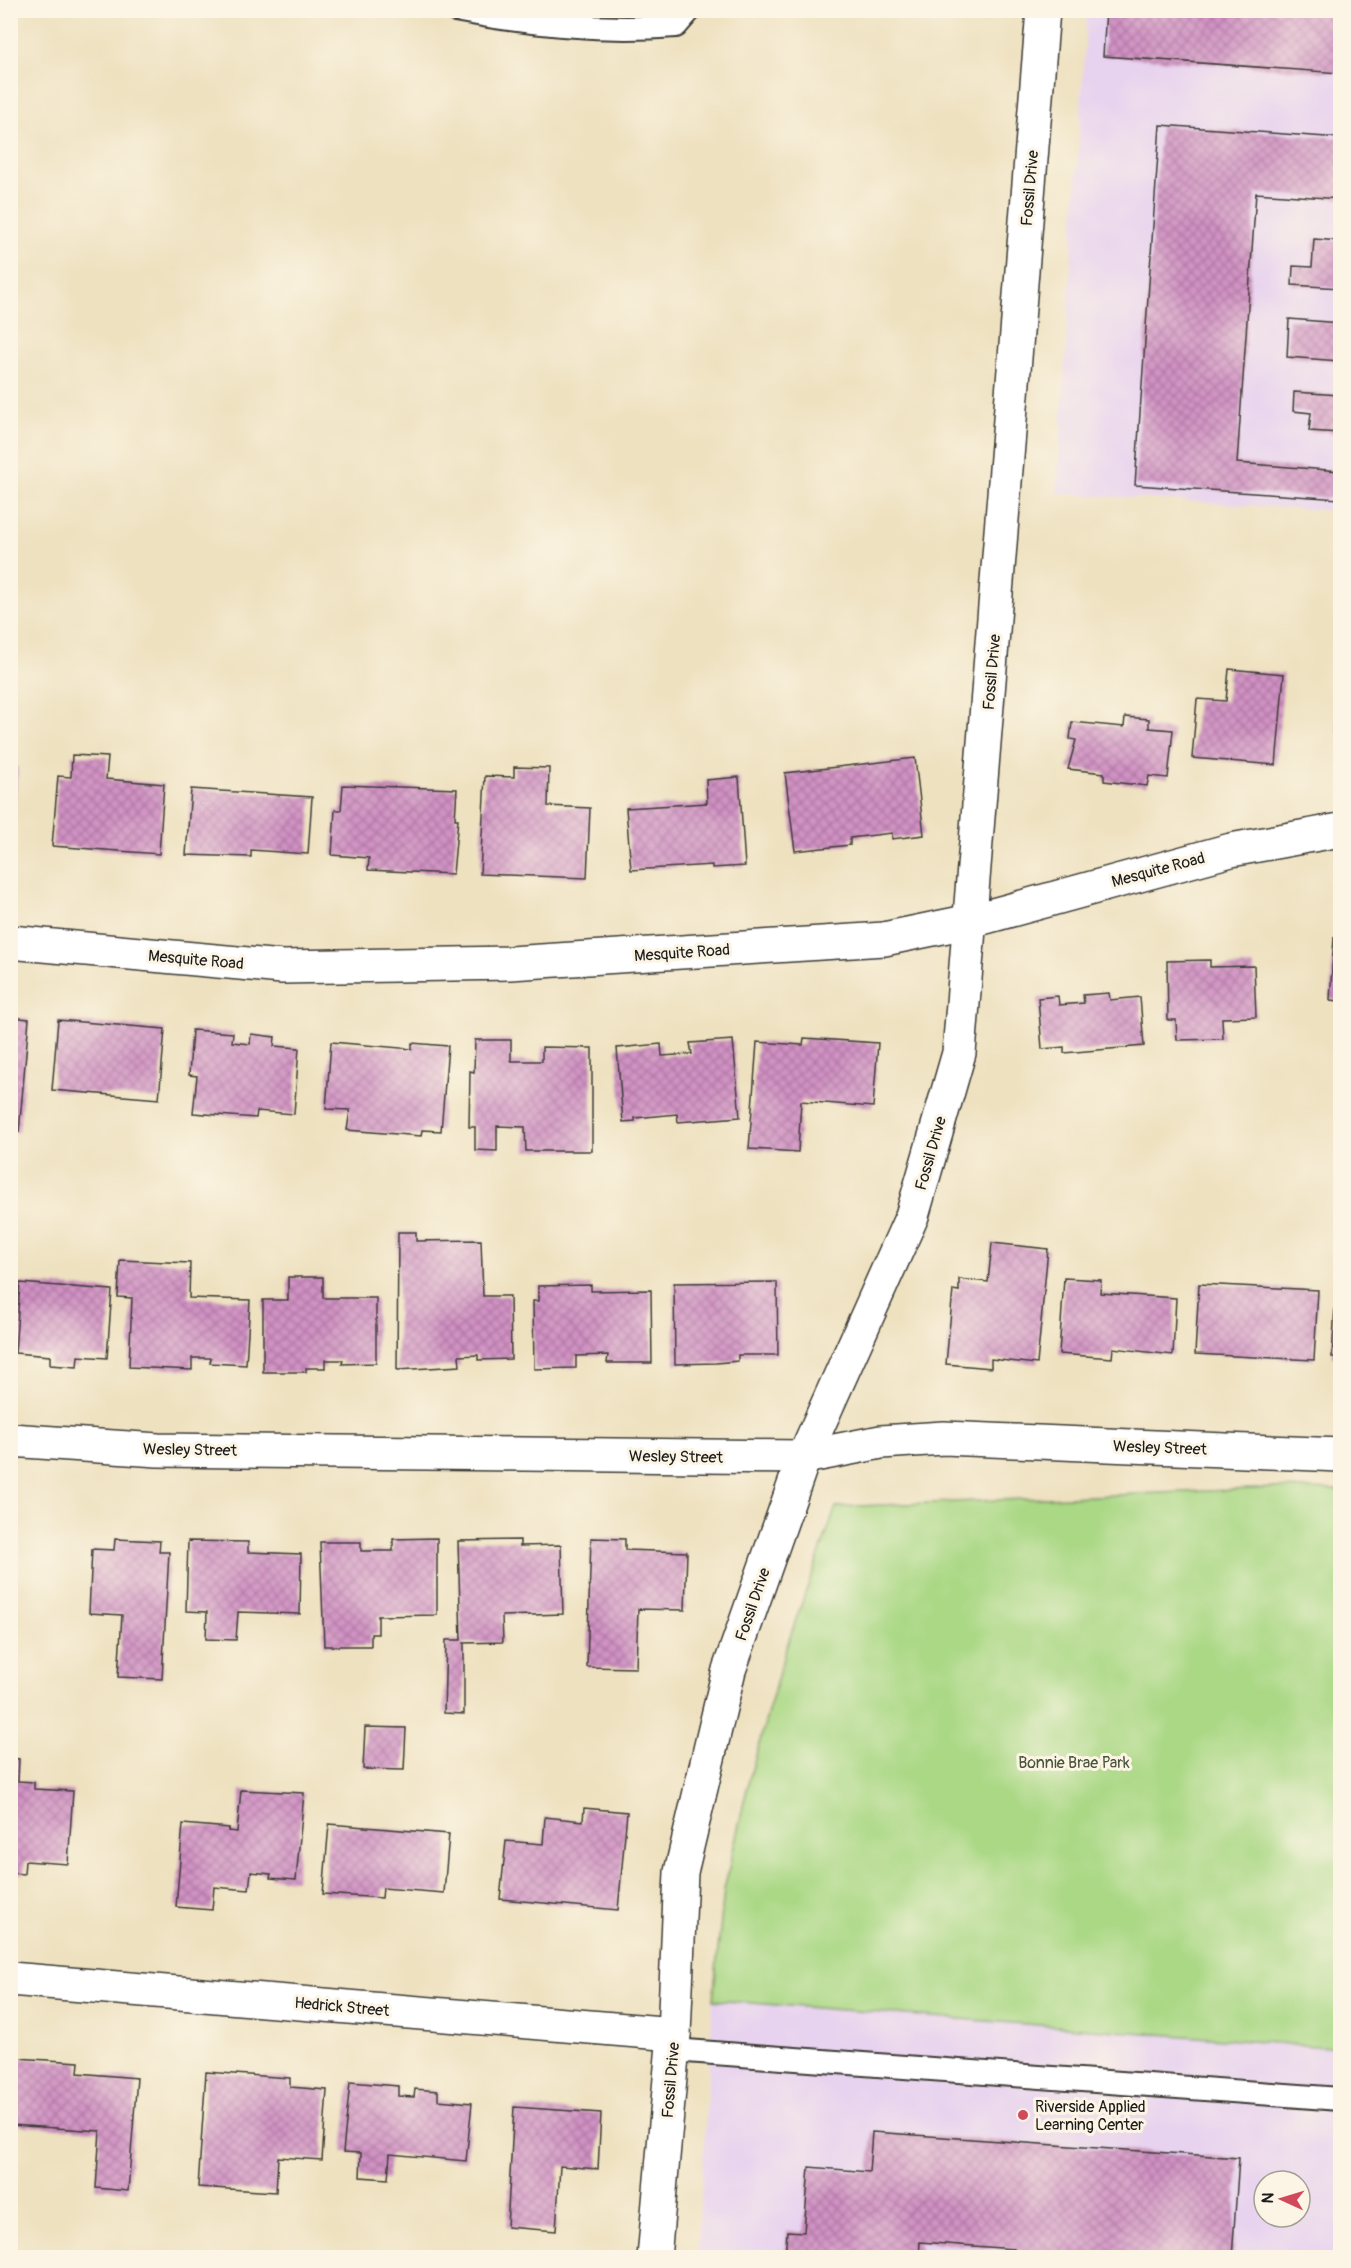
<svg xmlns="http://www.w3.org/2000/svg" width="1351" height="2268" font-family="Pangolin,sans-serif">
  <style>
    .built { fill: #e7d2ef; fill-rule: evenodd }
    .park { fill: #aad885; stroke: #637a50; stroke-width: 1.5 }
    .building { fill: url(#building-cross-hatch) }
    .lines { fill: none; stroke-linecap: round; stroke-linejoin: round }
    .lane-casing { stroke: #3c3a35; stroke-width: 26 }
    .street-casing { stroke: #3c3a35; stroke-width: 36 }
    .lane { stroke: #fff; stroke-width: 22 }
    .street { stroke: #fff; stroke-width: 33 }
    .poi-dot { fill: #d1495b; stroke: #fcf5e5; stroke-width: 2 }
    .labels { text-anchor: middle; stroke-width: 6; stroke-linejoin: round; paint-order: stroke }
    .street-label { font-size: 16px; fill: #1c1c1c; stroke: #fcf5e5 }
    .park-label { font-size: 16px; fill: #47543c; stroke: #fcf5e5 }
    .poi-label { font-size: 16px; fill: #1c1c1c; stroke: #fcf5e5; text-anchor: start }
  </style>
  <defs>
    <pattern id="building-cross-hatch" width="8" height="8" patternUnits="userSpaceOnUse" patternTransform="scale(1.5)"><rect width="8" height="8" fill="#d192c4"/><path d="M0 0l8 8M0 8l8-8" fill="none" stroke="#a9769e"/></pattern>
  </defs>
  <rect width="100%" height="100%" fill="#fcf5e5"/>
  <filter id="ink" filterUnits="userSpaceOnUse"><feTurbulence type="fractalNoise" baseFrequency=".0167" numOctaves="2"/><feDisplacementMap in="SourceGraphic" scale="12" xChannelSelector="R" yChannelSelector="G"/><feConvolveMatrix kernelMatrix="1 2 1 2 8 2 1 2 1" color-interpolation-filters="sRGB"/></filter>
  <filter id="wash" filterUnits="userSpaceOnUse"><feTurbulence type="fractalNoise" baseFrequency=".008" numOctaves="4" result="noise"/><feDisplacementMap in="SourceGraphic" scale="24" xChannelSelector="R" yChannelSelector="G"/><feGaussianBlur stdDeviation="1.35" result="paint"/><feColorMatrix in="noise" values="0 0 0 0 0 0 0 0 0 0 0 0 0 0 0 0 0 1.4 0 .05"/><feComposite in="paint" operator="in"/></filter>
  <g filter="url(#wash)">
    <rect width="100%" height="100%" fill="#eee1c0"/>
    <g class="built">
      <path d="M 1087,11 L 1340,11 L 1340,511 L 1057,493 Z"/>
      <path d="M 713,2000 L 1340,2048 L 1340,2257 L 697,2258 ZM 1264,2181 L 1300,2181 L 1300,2217 L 1264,2217 Z"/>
    </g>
    <path class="park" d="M 1276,1488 L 1340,1490 L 1340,2048 L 713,2000 L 724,1890 L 749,1780 L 785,1651 L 836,1507 Z"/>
    <g id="blocks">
      <g class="building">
        <path d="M 1106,10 L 1340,10 L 1340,73 L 1103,56 Z"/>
        <path d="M 1160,125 L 1340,138 L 1340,199 L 1256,193 L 1237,463 L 1340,471 L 1340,499 L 1135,485 Z"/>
        <path d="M 1314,239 L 1340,241 L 1340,288 L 1292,285 L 1293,266 L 1312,267 Z"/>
        <path d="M 1289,319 L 1340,323 L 1340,361 L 1287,357 Z"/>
        <path d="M 1294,392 L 1340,395 L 1340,433 L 1309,431 L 1311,413 L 1293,411 Z"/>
        <path d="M 1229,669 L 1284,674 L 1276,765 L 1192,758 L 1197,699 L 1226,701 Z"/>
        <path d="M 1339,697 L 1340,697 L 1340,732 L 1337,731 Z"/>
        <path d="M 1125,717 L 1149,719 L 1149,728 L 1173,730 L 1168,778 L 1149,776 L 1147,786 L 1104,781 L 1104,773 L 1068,769 L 1076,740 L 1070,739 L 1072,722 L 1124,727 Z"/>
        <path d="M 72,755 L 108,757 L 106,779 L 164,784 L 159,854 L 52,846 L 58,776 L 71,777 Z"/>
        <path d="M 915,758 L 924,835 L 892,839 L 892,833 L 850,838 L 850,845 L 795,851 L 785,773 Z"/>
        <path d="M 10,766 L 18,767 L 13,831 L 10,831 Z"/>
        <path d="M 514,767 L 549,768 L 548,806 L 590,808 L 587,878 L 480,874 L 485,776 L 514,777 Z"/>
        <path d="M 739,777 L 745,866 L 712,868 L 712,865 L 631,870 L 626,808 L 707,803 L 706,780 Z"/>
        <path d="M 343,785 L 457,789 L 455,819 L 458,819 L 453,874 L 368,870 L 369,858 L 332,855 L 335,810 L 341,810 Z"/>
        <path d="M 191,789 L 312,797 L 308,854 L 251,850 L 251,857 L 186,855 Z"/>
        <path d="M 1334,937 L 1340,938 L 1340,1001 L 1330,1000 Z"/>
        <path d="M 1210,960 L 1210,967 L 1254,966 L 1256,1017 L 1222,1018 L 1223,1039 L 1177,1040 L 1176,1020 L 1168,1020 L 1167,961 Z"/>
        <path d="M 1109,993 L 1110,1000 L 1140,997 L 1144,1046 L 1064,1053 L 1064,1047 L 1042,1049 L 1038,998 L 1058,996 L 1059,1005 L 1084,1003 L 1083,995 Z"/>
        <path d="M 10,1017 L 29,1019 L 19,1132 L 10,1132 Z"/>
        <path d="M 58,1020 L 165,1029 L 159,1099 L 52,1090 Z"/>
        <path d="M 192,1030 L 233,1033 L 232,1042 L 250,1044 L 251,1034 L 275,1037 L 274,1046 L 299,1048 L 294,1114 L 257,1111 L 256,1118 L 193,1113 L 197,1076 L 189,1075 Z"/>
        <path d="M 804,1038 L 878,1043 L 873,1107 L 801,1101 L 798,1152 L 749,1149 L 757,1042 L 803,1045 Z"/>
        <path d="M 475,1040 L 511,1040 L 511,1061 L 542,1061 L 542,1047 L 592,1048 L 592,1151 L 526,1151 L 525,1127 L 497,1126 L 497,1151 L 475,1150 L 475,1127 L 469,1127 L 470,1071 L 474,1072 Z"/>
        <path d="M 733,1040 L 740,1117 L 678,1122 L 677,1114 L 635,1118 L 635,1121 L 623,1122 L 617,1048 L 661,1044 L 662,1056 L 692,1054 L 690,1043 Z"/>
        <path d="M 331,1042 L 412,1049 L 412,1043 L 448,1046 L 441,1131 L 422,1130 L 421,1136 L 347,1130 L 350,1110 L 326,1109 Z"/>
        <path d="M 398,1232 L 416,1232 L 416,1241 L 481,1240 L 483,1296 L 510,1296 L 511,1359 L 478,1360 L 478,1355 L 459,1356 L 460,1366 L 397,1370 Z"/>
        <path d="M 992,1243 L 1048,1249 L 1037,1364 L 991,1359 L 991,1368 L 946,1364 L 953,1290 L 959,1291 L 959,1279 L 988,1282 Z"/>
        <path d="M 120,1260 L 190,1263 L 189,1298 L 250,1300 L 246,1365 L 210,1363 L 211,1358 L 192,1358 L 192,1370 L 129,1367 L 132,1298 L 118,1297 Z"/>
        <path d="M 288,1277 L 323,1277 L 323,1298 L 376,1298 L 376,1363 L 342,1364 L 343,1360 L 325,1360 L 325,1368 L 306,1368 L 306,1372 L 263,1372 L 263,1300 L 288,1300 Z"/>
        <path d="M 1064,1278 L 1101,1280 L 1100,1293 L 1176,1298 L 1173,1355 L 1113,1348 L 1112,1358 L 1059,1354 Z"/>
        <path d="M 777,1282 L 778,1355 L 738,1355 L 738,1361 L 716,1363 L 675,1364 L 674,1283 Z"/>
        <path d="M 20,1283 L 112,1290 L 107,1358 L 78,1356 L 77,1367 L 50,1365 L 50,1356 L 15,1353 Z"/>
        <path d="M 1199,1284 L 1318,1290 L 1314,1360 L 1195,1354 Z"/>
        <path d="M 591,1285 L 591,1291 L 651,1290 L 652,1363 L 607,1363 L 608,1355 L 576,1356 L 576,1368 L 534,1369 L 533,1301 L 538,1301 L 538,1286 Z"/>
        <path d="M 1336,1289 L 1340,1290 L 1340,1357 L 1332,1357 Z"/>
        <path d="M 437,1538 L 437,1615 L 378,1616 L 378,1634 L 371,1634 L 371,1646 L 324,1646 L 320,1542 L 361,1542 L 361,1551 L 393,1551 L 393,1539 Z"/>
        <path d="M 591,1538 L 625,1539 L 625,1550 L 687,1552 L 685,1610 L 638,1609 L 636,1668 L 587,1667 Z"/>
        <path d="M 115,1539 L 160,1541 L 159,1552 L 169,1552 L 162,1679 L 118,1677 L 122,1615 L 89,1613 L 92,1549 L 114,1550 Z"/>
        <path d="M 520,1540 L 520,1546 L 561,1545 L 563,1614 L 502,1616 L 503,1642 L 464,1643 L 464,1714 L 444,1713 L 446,1640 L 461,1640 L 458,1541 Z"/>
        <path d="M 188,1541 L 248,1542 L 248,1552 L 301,1554 L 300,1614 L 238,1612 L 236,1640 L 206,1639 L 207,1612 L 186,1611 Z"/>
        <path d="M 365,1727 L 406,1728 L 404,1770 L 363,1769 Z"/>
        <path d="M 10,1758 L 19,1759 L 18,1781 L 34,1782 L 34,1789 L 73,1791 L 68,1864 L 25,1861 L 24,1874 L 10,1873 Z"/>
        <path d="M 241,1790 L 304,1793 L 296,1880 L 270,1878 L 271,1874 L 251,1872 L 249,1890 L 214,1887 L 212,1910 L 176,1907 L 183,1824 L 229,1828 L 228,1831 L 237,1832 Z"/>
        <path d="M 584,1808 L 627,1812 L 618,1910 L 500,1899 L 506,1841 L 543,1844 L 545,1817 L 583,1821 Z"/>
        <path d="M 329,1824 L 449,1834 L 444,1893 L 383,1888 L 382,1898 L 323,1894 Z"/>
        <path d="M 16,2058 L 79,2062 L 78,2073 L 137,2078 L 128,2191 L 96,2188 L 100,2131 L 11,2125 Z"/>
        <path d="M 206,2072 L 290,2078 L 290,2087 L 327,2090 L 322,2160 L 278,2157 L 276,2192 L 198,2187 Z"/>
        <path d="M 350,2082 L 398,2086 L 398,2096 L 414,2097 L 415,2089 L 438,2091 L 438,2100 L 472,2103 L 466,2161 L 390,2154 L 388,2179 L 360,2177 L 361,2153 L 343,2152 Z"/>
        <path d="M 514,2107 L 601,2113 L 598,2169 L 560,2166 L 556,2231 L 507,2227 Z"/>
        <path d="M 872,2132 L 1239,2158 L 1232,2258 L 1014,2258 L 1014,2249 L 920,2242 L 919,2258 L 785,2258 L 787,2231 L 804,2232 L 809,2167 L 869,2172 Z"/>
      </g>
    </g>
  </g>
  <g filter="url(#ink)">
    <use href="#blocks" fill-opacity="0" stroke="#3c3a35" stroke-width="1.5"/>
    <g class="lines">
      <defs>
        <g id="lane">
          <path d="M 455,10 C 527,24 603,32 676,26 L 690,10"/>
          <path d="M 673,2050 L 1340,2099"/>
        </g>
        <g id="street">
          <path d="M 10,942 L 282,967 L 510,963 L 884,939 L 971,921 L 1231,850 L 1340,830"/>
          <path d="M 10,1440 L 158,1450 L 804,1457 L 881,1442 L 944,1438 L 1340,1455"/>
          <path d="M 10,1979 L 674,2034"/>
          <path d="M 654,2258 L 674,2034 L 681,1872 L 729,1670 L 804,1457 L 912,1216 L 959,1053 L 1043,10"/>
        </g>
      </defs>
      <use href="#lane" class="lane-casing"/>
      <use href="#street" class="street-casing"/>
      <use href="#lane" class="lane"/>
      <use href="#street" class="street"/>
    </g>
  </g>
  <circle class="poi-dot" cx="1023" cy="2115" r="6"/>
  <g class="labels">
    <g class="street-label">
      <text transform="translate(1029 188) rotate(-85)" y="6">Fossil Drive</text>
      <text transform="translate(991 672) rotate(-85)" y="6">Fossil Drive</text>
      <text transform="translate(1158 869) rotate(-15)" y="6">Mesquite Road</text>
      <text transform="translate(682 952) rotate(-4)" y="6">Mesquite Road</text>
      <text transform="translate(196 959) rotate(5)" y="6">Mesquite Road</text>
      <text transform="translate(930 1153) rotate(-74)" y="6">Fossil Drive</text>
      <text transform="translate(1160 1447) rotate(2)" y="6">Wesley Street</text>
      <text transform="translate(190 1449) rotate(1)" y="6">Wesley Street</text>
      <text transform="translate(676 1456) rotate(1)" y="6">Wesley Street</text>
      <text transform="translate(752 1604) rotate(-71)" y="6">Fossil Drive</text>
      <text transform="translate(342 2006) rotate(5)" y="6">Hedrick Street</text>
      <text transform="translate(670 2080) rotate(-85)" y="6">Fossil Drive</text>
    </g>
    <g class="park-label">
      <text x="1074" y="1768">Bonnie Brae Park</text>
    </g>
    <g class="poi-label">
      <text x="1035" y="2112">Riverside Applied<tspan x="1035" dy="18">Learning Center</tspan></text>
    </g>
  </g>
  <rect width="1351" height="2268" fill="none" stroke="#fcf5e5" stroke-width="36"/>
  <g transform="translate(1282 2199) rotate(274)"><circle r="28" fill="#fcf5e5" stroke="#a29e95" stroke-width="1.5"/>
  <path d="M0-4.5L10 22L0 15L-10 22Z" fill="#d1495b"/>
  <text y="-9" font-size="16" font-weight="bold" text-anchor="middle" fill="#1c1c1c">N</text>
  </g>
</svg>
